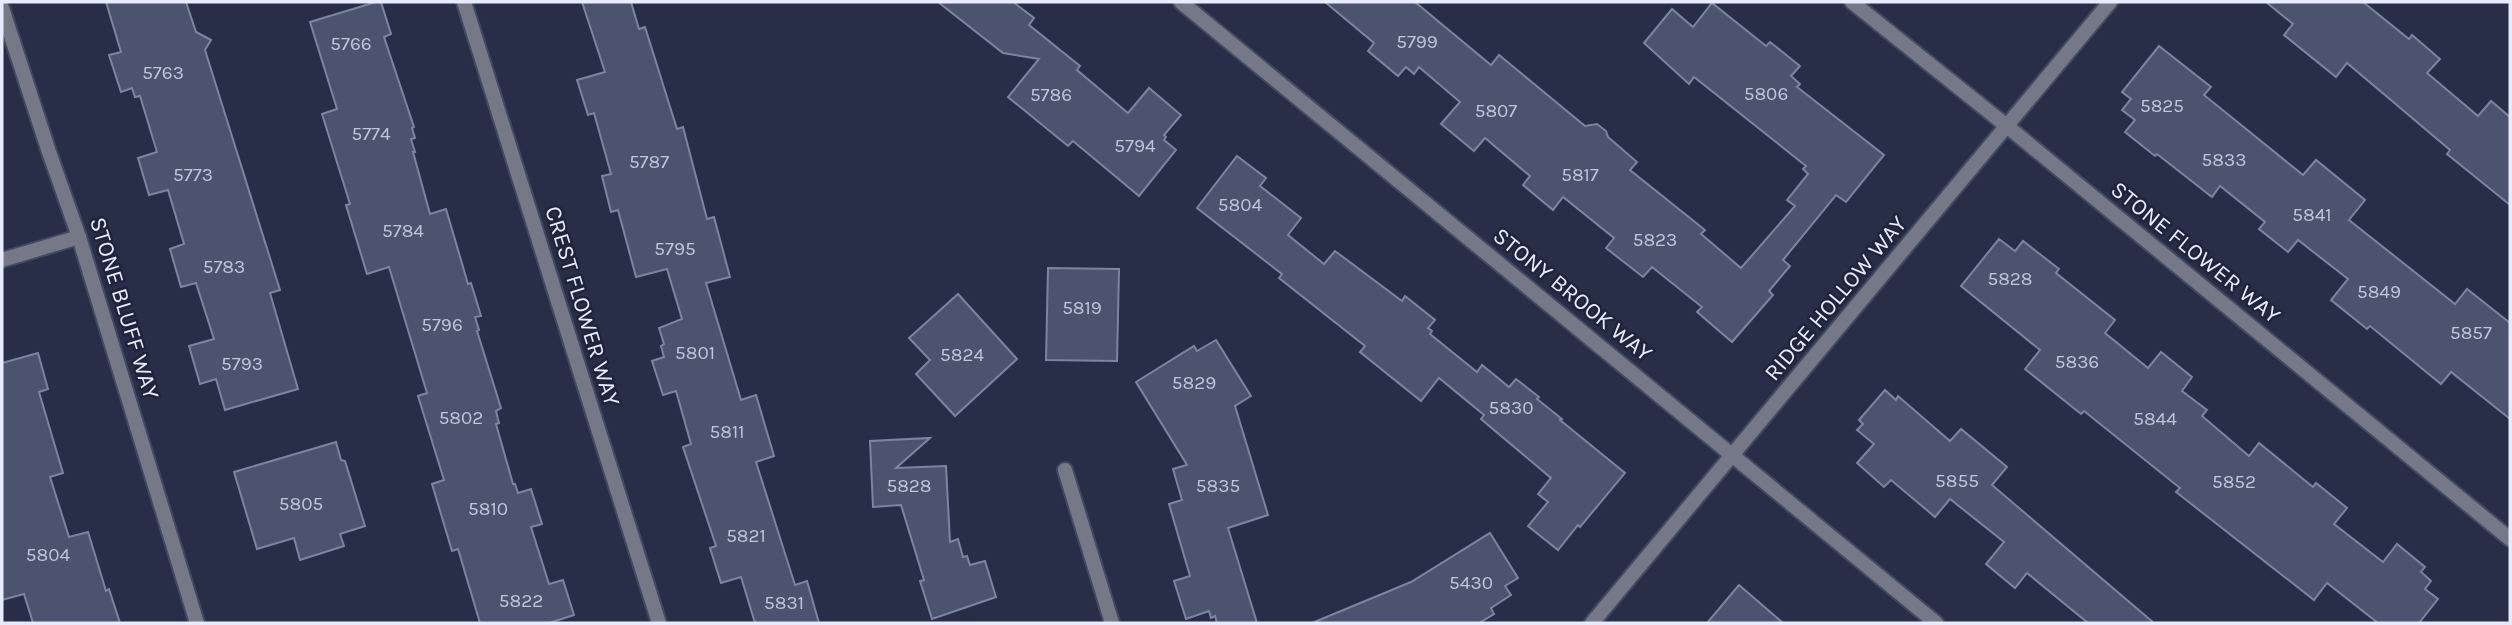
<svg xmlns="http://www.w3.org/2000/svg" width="2512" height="625" font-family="Karla,sans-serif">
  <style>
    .building { fill: #4b536e; stroke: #7c84a2; stroke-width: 2 }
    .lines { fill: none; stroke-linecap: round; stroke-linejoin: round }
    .street-casing { stroke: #434961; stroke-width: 18 }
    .street { stroke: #757886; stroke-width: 14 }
    .labels { text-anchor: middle; stroke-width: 5; stroke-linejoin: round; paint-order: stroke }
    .number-label { font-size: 19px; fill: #c0c6d9 }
    .street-label { font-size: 23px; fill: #e7ecfd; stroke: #1f243d }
  </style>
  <rect width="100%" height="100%" fill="#282e48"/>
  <g class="building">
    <path d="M 106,2 L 186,2 L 196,32 L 211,40 L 205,50 L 280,290 L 270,293 L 298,389 L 225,410 L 216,379 L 200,384 L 189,346 L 214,339 L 196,283 L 181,287 L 170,249 L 184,244 L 168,190 L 149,195 L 138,158 L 157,152 L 140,96 L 135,97 L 132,88 L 121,92 L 109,55 L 121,52 Z"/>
    <path d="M 376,2 L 381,2 L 391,34 L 384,37 L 414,127 L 412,128 L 415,138 L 411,139 L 415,152 L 413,152 L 430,214 L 446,209 L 468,284 L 471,283 L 481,316 L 475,317 L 479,330 L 477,331 L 501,408 L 496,411 L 499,423 L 496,424 L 513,484 L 515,484 L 518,493 L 531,489 L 542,524 L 531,527 L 549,584 L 563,580 L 574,615 L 549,623 L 480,623 L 458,549 L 452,551 L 432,484 L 444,480 L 418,396 L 427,393 L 389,267 L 367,274 L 346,205 L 350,204 L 322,114 L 337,109 L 310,22 Z"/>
    <path d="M 582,2 L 631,2 L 639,29 L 645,27 L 677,129 L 683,127 L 707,219 L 714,217 L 730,277 L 706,283 L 741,400 L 756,395 L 774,456 L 756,462 L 795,585 L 807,581 L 819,623 L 755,623 L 741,577 L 721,583 L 710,548 L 716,546 L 683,447 L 691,444 L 676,391 L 663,395 L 652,361 L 664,357 L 661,346 L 664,344 L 659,328 L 682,319 L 667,269 L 636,277 L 618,210 L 611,212 L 602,176 L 611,174 L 594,113 L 588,115 L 577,80 L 605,72 Z"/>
    <path d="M 938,2 L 1013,2 L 1034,18 L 1029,25 L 1080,66 L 1077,70 L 1128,113 L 1149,88 L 1181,115 L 1164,135 L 1166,137 L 1164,140 L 1176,150 L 1139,196 L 1073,141 L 1068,146 L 1008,97 L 1039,59 L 1003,53 Z"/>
    <path d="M 1325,2 L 1415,2 L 1491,65 L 1499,55 L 1585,126 L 1597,124 L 1606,131 L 1608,137 L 1637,162 L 1630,170 L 1705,230 L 1701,234 L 1741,268 L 1795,206 L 1787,200 L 1808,174 L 1803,169 L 1806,166 L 1694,77 L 1689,84 L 1644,43 L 1672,9 L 1693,27 L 1712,3 L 1766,46 L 1770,42 L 1800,66 L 1791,76 L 1800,84 L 1797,87 L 1884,155 L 1846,202 L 1836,195 L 1783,260 L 1790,266 L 1769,291 L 1773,295 L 1732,342 L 1697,312 L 1702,307 L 1652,267 L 1643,277 L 1606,248 L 1614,238 L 1563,197 L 1553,210 L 1523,185 L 1530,176 L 1485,138 L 1474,151 L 1441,124 L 1460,102 L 1419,67 L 1414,74 L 1406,67 L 1398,76 L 1368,51 L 1374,43 Z"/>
    <path d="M 2266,2 L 2363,2 L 2409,39 L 2412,35 L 2440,59 L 2427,73 L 2478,116 L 2491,101 L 2510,117 L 2510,205 L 2447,154 L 2450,150 L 2347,63 L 2336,77 L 2284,35 L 2293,24 Z"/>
    <path d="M 2159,46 L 2211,87 L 2204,95 L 2303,175 L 2316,160 L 2365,200 L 2349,220 L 2455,304 L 2467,289 L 2510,323 L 2510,419 L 2451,372 L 2441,384 L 2370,326 L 2367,329 L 2331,300 L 2348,279 L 2298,240 L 2288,252 L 2259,229 L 2265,222 L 2220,186 L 2212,197 L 2157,154 L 2155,156 L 2125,132 L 2135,120 L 2122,110 L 2131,99 L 2122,92 Z"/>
    <path d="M 1237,156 L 1266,178 L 1260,186 L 1301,218 L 1288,235 L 1324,264 L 1335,251 L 1402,301 L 1405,296 L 1435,320 L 1428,328 L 1432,331 L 1430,334 L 1477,372 L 1482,365 L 1509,387 L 1516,379 L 1539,397 L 1537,399 L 1562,419 L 1560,420 L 1625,473 L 1580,527 L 1578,525 L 1558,550 L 1528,526 L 1548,502 L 1538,494 L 1551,478 L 1481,419 L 1484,415 L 1439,378 L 1421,401 L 1360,352 L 1365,346 L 1279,278 L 1282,274 L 1197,208 Z"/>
    <path d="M 1999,239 L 2015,251 L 2023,241 L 2059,269 L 2056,273 L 2115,320 L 2105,333 L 2148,368 L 2161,352 L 2192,377 L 2182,391 L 2207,410 L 2202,416 L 2249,456 L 2259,443 L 2313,487 L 2316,483 L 2347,508 L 2334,524 L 2383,562 L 2397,544 L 2425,567 L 2421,572 L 2431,581 L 2425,589 L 2438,599 L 2419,623 L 2378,623 L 2327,583 L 2314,600 L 2176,492 L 2180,488 L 2084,411 L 2081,414 L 2025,369 L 2040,350 L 1961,286 Z"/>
    <path d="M 1048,268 L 1119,269 L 1117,361 L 1046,360 Z"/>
    <path d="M 958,294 L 1017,359 L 955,416 L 916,374 L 930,360 L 909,338 Z"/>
    <path d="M 1216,340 L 1251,396 L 1235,406 L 1268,515 L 1228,528 L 1257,623 L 1217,623 L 1215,616 L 1211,618 L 1209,611 L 1186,619 L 1174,581 L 1190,576 L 1169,504 L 1182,500 L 1173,469 L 1187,465 L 1136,382 L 1194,346 L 1197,351 Z"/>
    <path d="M 38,353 L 48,389 L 39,392 L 63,473 L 50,477 L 69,537 L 88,532 L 106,591 L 109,589 L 120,623 L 33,623 L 24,594 L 2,600 L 2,363 Z"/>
    <path d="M 1885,390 L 1896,400 L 1898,396 L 1950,441 L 1961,429 L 2007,467 L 1992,485 L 2154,623 L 2088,623 L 2027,573 L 2015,588 L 1986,564 L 2004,542 L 1950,499 L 1935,517 L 1891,480 L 1884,487 L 1857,463 L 1874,444 L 1857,430 L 1863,424 L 1859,420 Z"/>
    <path d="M 930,438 L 896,468 L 946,466 L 950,542 L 958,539 L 963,557 L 967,556 L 970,565 L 985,561 L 996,597 L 932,619 L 920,581 L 924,580 L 901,505 L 873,507 L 870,441 Z"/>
    <path d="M 336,442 L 341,460 L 345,461 L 365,526 L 340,534 L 344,546 L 300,560 L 294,538 L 257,549 L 234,472 Z"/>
    <path d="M 1490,533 L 1518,578 L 1505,586 L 1511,595 L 1491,608 L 1494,614 L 1479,623 L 1312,623 L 1411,582 Z"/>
    <path d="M 1739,585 L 1783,623 L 1707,623 Z"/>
  </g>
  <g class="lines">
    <defs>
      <g id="street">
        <path d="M 464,2 L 659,623"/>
        <path d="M 1181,2 L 1936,623"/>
        <path d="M 1852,2 L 2008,127 L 2510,539"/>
        <path d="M 2,8 L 49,152 L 79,237 L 197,623"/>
        <path d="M 2,260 L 79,237"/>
        <path d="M 1065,470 L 1112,623"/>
        <path d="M 1592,623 L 2110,2"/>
      </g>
    </defs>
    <use href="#street" class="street-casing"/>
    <use href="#street" class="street"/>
  </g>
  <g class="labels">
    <g class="number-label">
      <text x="1417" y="48">5799</text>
      <text x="351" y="50">5766</text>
      <text x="163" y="79">5763</text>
      <text x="1766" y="100">5806</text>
      <text x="1051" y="101">5786</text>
      <text x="2162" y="112">5825</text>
      <text x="1496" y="117">5807</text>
      <text x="371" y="140">5774</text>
      <text x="1135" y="152">5794</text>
      <text x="2224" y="166">5833</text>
      <text x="649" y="168">5787</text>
      <text x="193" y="181">5773</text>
      <text x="1580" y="181">5817</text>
      <text x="1240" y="211">5804</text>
      <text x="2312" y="221">5841</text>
      <text x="403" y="237">5784</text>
      <text x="1655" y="246">5823</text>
      <text x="675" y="255">5795</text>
      <text x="224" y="273">5783</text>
      <text x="2010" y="285">5828</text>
      <text x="2379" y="298">5849</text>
      <text x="1082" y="314">5819</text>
      <text x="442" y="331">5796</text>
      <text x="2471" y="339">5857</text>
      <text x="695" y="359">5801</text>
      <text x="962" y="361">5824</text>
      <text x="2077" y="368">5836</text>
      <text x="242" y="370">5793</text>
      <text x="1194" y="389">5829</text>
      <text x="1511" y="414">5830</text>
      <text x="461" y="424">5802</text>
      <text x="2155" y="425">5844</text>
      <text x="727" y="438">5811</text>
      <text x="1957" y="487">5855</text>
      <text x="2234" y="488">5852</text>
      <text x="909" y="492">5828</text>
      <text x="1218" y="492">5835</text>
      <text x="301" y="510">5805</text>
      <text x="488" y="515">5810</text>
      <text x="746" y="542">5821</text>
      <text x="48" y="561">5804</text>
      <text x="1471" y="589">5430</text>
      <text x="521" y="607">5822</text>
      <text x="784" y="609">5831</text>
    </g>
    <g class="street-label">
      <text transform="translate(2196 252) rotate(39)" y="8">STONE FLOWER WAY</text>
      <text transform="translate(1573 294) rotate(39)" y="8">STONY BROOK WAY</text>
      <text transform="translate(1835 298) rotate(-50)" y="8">RIDGE HOLLOW WAY</text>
      <text transform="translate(583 306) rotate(73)" y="8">CREST FLOWER WAY</text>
      <text transform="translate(125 308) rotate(73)" y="8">STONE BLUFF WAY</text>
    </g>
  </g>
  <rect width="2512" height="625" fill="none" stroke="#e7ecfd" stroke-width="7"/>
</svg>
